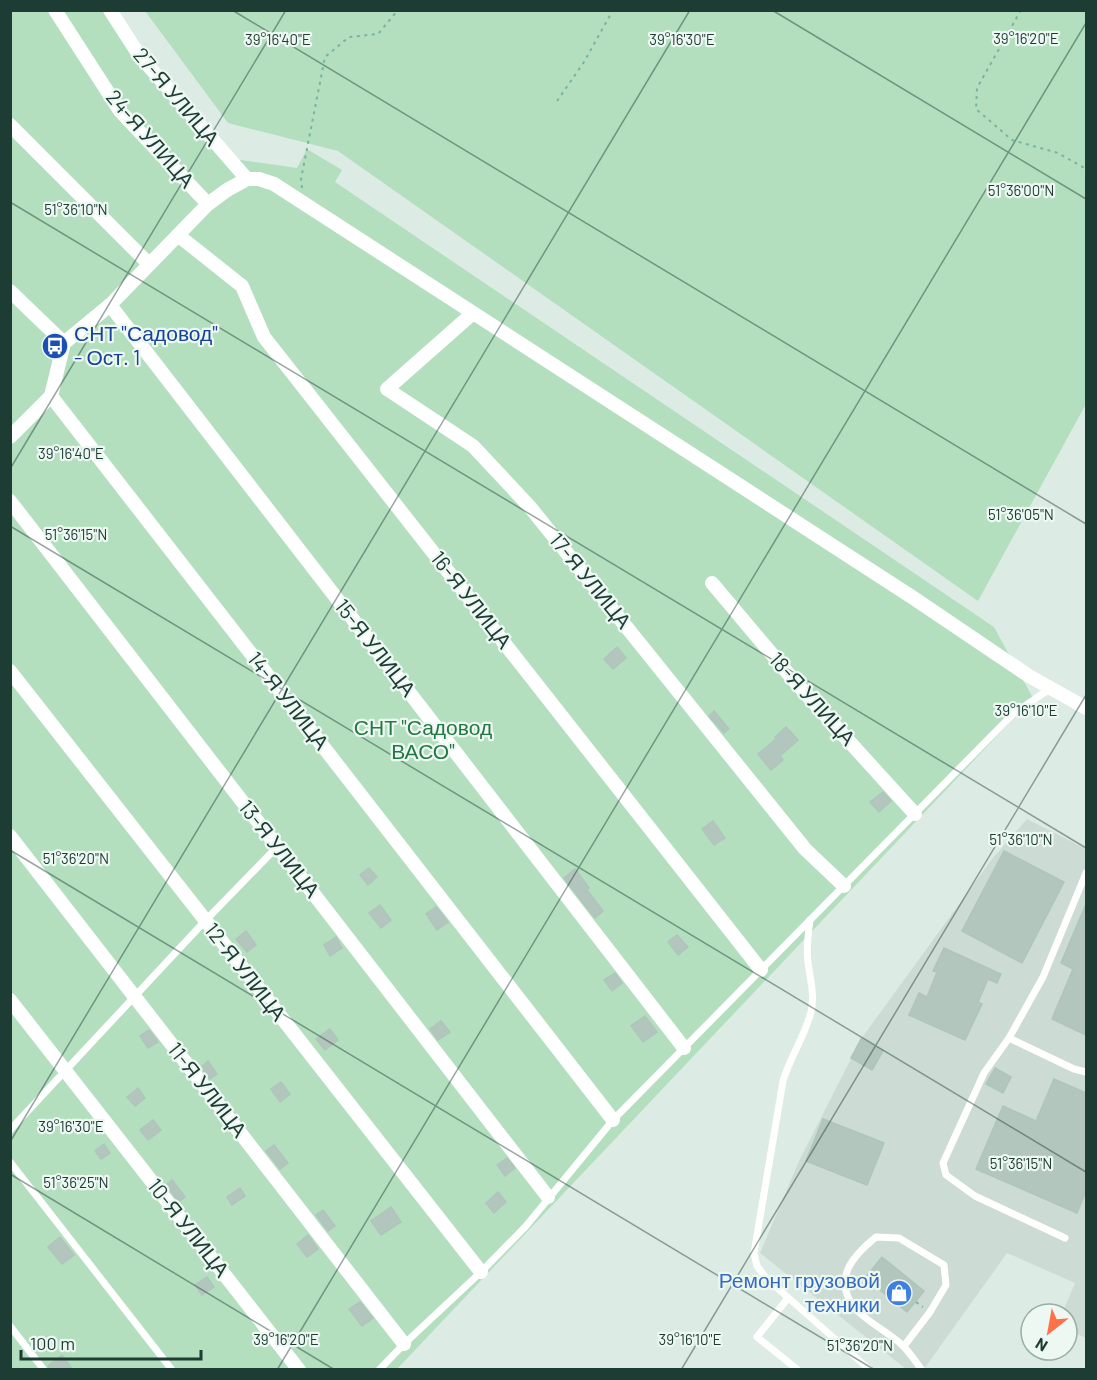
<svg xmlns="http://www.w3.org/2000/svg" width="1097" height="1380" font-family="Barlow,sans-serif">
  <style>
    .built { fill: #ccdbd4 }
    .green { fill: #b3dfbf }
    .building { fill: #b3c6be; stroke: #afc5bc; stroke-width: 1.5 }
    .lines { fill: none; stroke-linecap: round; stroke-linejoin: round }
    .path { stroke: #7ab3a0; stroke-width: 2; stroke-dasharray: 3 4.5; stroke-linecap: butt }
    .lane { stroke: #fff; stroke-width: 7 }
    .street { stroke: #fff; stroke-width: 14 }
    .ticks { fill: none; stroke: #1d3c34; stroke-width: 1.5; stroke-opacity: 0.45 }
    .labels { text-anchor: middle; stroke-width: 4.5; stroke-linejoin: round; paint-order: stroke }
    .street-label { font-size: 21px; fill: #1d3c34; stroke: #eef8f3 }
    .transit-label { font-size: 21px; fill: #164399; stroke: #eef8f3; text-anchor: start }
    .park-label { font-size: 21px; fill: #237843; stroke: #eef8f3 }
    .shop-label { font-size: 21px; fill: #366cbe; stroke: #eef8f3; text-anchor: end }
    .ticks-label { font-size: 15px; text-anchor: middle; fill: #1d3c34; stroke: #eef8f3; stroke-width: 4.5; stroke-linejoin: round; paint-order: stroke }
  </style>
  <rect width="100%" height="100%" fill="#ddebe5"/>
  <path class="built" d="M 1027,819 L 1086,849 L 1086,1338 L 1070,1331 L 1067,1325 L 1067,1314 L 1062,1314 L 1075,1283 L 1007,1253 L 924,1369 L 906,1369 L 760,1253 L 799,1161 L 861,1039 L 992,859 Z"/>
  <g class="green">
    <path d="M 10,11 L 103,11 L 220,157 L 297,168 L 307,149 L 342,170 L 335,182 L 994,627 L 1033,698 L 397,1369 L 11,1369 Z"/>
    <path d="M 145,11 L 1086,11 L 1086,404 L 978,601 L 338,151 L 228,123 Z"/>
  </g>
  <g class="building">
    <path d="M 617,647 L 626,658 L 613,669 L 604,659 Z"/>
    <path d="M 714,711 L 729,729 L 724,733 L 709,716 Z"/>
    <path d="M 786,727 L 798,740 L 780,756 L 783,760 L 771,770 L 758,754 L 777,738 L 775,737 Z"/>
    <path d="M 883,792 L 891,801 L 879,812 L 870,802 Z"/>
    <path d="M 713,821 L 725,838 L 714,845 L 702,829 Z"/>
    <path d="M 1004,851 L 1064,882 L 1022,963 L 962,931 Z"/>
    <path d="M 369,868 L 377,877 L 368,885 L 360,875 Z"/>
    <path d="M 575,869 L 589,888 L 587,890 L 603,911 L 595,918 L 564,878 Z"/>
    <path d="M 1086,904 L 1086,1035 L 1052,1019 L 1073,969 L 1061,963 Z"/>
    <path d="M 380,905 L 391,920 L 381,928 L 369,913 Z"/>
    <path d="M 436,907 L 448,922 L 437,930 L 426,914 Z"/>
    <path d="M 246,931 L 256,945 L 247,952 L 236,939 Z"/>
    <path d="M 677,935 L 688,947 L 678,955 L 668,942 Z"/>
    <path d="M 336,937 L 342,948 L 330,956 L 324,945 Z"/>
    <path d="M 944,948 L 1001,974 L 997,983 L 988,979 L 978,1002 L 982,1004 L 965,1040 L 909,1015 L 919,993 L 927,997 L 937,972 L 933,971 Z"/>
    <path d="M 615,973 L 622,983 L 612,991 L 604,980 Z"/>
    <path d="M 645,1016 L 657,1032 L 643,1042 L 631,1026 Z"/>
    <path d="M 441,1021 L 450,1032 L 438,1040 L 430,1029 Z"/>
    <path d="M 330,1029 L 338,1040 L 325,1050 L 316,1039 Z"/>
    <path d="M 149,1030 L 158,1042 L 148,1048 L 140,1036 Z"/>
    <path d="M 861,1039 L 883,1051 L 872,1070 L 851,1058 Z"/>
    <path d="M 208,1061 L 217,1074 L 210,1079 L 201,1067 Z"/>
    <path d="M 995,1068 L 1011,1077 L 1003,1093 L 986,1084 Z"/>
    <path d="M 1054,1079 L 1086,1093 L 1086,1191 L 1077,1213 L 976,1169 L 1003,1106 L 1036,1121 Z"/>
    <path d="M 281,1082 L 290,1094 L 280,1102 L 271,1089 Z"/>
    <path d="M 138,1088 L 145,1098 L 135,1106 L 127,1097 Z"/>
    <path d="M 823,1119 L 884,1143 L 867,1185 L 806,1161 Z"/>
    <path d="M 153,1120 L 161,1130 L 148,1140 L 140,1130 Z"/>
    <path d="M 104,1144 L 110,1153 L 101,1159 L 95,1151 Z"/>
    <path d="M 274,1145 L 288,1163 L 280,1169 L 266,1151 Z"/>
    <path d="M 507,1158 L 515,1168 L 505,1176 L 497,1165 Z"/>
    <path d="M 172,1180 L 185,1197 L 179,1202 L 166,1185 Z"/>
    <path d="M 240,1188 L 245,1196 L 232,1205 L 227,1197 Z"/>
    <path d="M 498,1192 L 506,1202 L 494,1213 L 486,1203 Z"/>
    <path d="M 391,1207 L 401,1222 L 381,1235 L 371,1221 Z"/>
    <path d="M 323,1210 L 335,1226 L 328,1231 L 316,1215 Z"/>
    <path d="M 308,1235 L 318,1249 L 307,1257 L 297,1244 Z"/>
    <path d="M 60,1237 L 74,1255 L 62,1264 L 48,1247 Z"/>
    <path d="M 882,1257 L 924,1291 L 907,1312 L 865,1278 Z"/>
    <path d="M 207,1277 L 214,1287 L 202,1295 L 195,1285 Z"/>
    <path d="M 360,1302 L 373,1318 L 362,1326 L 349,1309 Z"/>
    <path d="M 62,1355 L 73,1370 L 50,1370 L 48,1366 Z"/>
  </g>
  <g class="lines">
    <g class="path">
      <path d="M 1021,10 L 977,88 L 976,109 L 1012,140 L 1058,153 L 1086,169"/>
      <path d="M 557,101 L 584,62 L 613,10"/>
      <path d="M 302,188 L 301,179 L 325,57 L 349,37 L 378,34 L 398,10"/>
      <path d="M 916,1302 L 923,1307"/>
    </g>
    <g class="lane">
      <path d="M 810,920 C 808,934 806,948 808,962 C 810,979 815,995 811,1012 C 805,1036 790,1057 783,1081 L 754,1253 L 757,1266 L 766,1278 L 870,1370"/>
      <path d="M 1009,1038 L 1074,1069 L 1086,1072"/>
      <path d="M 10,1130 L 205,921 L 277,847"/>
      <path d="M 10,1162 L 172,1370"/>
      <path d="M 1065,1238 L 975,1196 L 946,1175 L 943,1163 L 984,1073 L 1009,1038 L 1043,977 L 1086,873"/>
      <path d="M 788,1298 L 757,1337 L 798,1370"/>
      <path d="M 10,1326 L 44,1370"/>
      <path d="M 904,1346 L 930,1312 L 946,1285 L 944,1265 L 899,1238 L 876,1237 C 854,1255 832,1278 854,1307 C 863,1319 889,1333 901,1344 C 909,1351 915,1361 922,1370"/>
      <path d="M 379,1370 L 404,1344 L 481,1272 L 526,1226 L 613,1120 L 1013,714 L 1051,688"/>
    </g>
    <g class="street">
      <path d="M 55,10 L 120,111 L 208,204"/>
      <path d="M 110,10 L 139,55 L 247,179"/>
      <path d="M 10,125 L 149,264"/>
      <path d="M 179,236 L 242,286 L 264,337 L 761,970"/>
      <path d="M 10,291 L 64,343"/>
      <path d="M 110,305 L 684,1048"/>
      <path d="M 473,313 L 387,389 L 473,446 L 530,507 L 805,849 L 844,886"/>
      <path d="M 51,396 L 613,1120"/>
      <path d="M 10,437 L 51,396 L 64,343 L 110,305 L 208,204 L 227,190 L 247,179 L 259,179 L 274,184 L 912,597 L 1029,676 L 1086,708"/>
      <path d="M 10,501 L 548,1197"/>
      <path d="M 712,583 L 797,684 L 915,814"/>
      <path d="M 10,671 L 481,1272"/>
      <path d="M 10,836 L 404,1344"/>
      <path d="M 10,1000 L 299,1370"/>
    </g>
  </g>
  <path class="ticks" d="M 232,10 L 1086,524M 772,10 L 1086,199M 10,202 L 1086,848M 10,469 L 286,10M 10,526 L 1086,1172M 10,850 L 875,1370M 10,1142 L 690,10M 10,1174 L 335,1370M 277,1370 L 1086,23M 681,1370 L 1086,695M 1085,1370 L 1086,1367"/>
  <defs>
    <symbol id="bus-disc" viewBox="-11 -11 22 22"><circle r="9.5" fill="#1a4fb4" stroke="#eef8f3"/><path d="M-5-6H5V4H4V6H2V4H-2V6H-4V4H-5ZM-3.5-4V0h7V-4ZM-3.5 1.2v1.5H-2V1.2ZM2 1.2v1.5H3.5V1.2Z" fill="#fff"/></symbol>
    <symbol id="shop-disc" viewBox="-11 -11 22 22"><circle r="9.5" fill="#3f7fe0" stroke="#eef8f3"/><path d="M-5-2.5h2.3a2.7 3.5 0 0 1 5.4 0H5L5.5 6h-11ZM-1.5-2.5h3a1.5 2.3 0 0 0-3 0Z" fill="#fff"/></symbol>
  </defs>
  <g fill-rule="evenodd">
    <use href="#bus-disc" x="40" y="331" width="30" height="30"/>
    <use href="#shop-disc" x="884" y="1278" width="30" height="30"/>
  </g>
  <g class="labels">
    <g class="street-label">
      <text transform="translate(176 97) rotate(50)" y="7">27-Я УЛИЦА</text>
      <text transform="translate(150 139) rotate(49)" y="7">24-Я УЛИЦА</text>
      <text transform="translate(590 581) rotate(51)" y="7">17-Я УЛИЦА</text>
      <text transform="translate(471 600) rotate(52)" y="7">16-Я УЛИЦА</text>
      <text transform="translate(375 648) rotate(52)" y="7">15-Я УЛИЦА</text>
      <text transform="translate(812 699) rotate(48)" y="7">18-Я УЛИЦА</text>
      <text transform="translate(288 701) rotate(52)" y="7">14-Я УЛИЦА</text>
      <text transform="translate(279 849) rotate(52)" y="7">13-Я УЛИЦА</text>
      <text transform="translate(245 972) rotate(52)" y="7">12-Я УЛИЦА</text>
      <text transform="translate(207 1090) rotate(52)" y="7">11-Я УЛИЦА</text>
      <text transform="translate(188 1228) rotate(52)" y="7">10-Я УЛИЦА</text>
    </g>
    <g class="transit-label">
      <text x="74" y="341">СНТ "Садовод"<tspan x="74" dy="24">- Ост. 1</tspan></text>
    </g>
    <g class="park-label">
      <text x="423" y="735">СНТ "Садовод<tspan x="423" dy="24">ВАСО"</tspan></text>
    </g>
    <g class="shop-label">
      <text x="880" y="1288">Ремонт грузовой<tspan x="880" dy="24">техники</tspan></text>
    </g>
  </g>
  <g class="ticks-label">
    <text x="1026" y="44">39°16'20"E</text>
    <text x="278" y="45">39°16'40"E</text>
    <text x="682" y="45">39°16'30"E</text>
    <text x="1021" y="196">51°36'00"N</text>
    <text x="76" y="215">51°36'10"N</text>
    <text x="71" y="459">39°16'40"E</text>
    <text x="1021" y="520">51°36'05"N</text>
    <text x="76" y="540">51°36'15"N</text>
    <text x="1026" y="716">39°16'10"E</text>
    <text x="1021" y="845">51°36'10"N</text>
    <text x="76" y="864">51°36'20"N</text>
    <text x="71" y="1132">39°16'30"E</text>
    <text x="1021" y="1169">51°36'15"N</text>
    <text x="76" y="1188">51°36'25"N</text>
    <text x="286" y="1345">39°16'20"E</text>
    <text x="690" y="1345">39°16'10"E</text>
    <text x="860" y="1351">51°36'20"N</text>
  </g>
  <rect width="1097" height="1380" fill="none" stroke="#1d3c34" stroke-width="24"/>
  <g transform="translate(1049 1332) rotate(211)"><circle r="28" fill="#eef8f3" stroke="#9aada7" stroke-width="1.5"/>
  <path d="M0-4.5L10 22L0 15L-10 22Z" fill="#ff7248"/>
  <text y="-9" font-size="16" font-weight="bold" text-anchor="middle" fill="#1d3c34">N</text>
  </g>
  <path d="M21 1350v9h180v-9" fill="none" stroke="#1d3c34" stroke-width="3"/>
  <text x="30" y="1350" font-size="18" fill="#1d3c34" stroke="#eef8f3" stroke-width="4.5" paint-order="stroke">100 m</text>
</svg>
